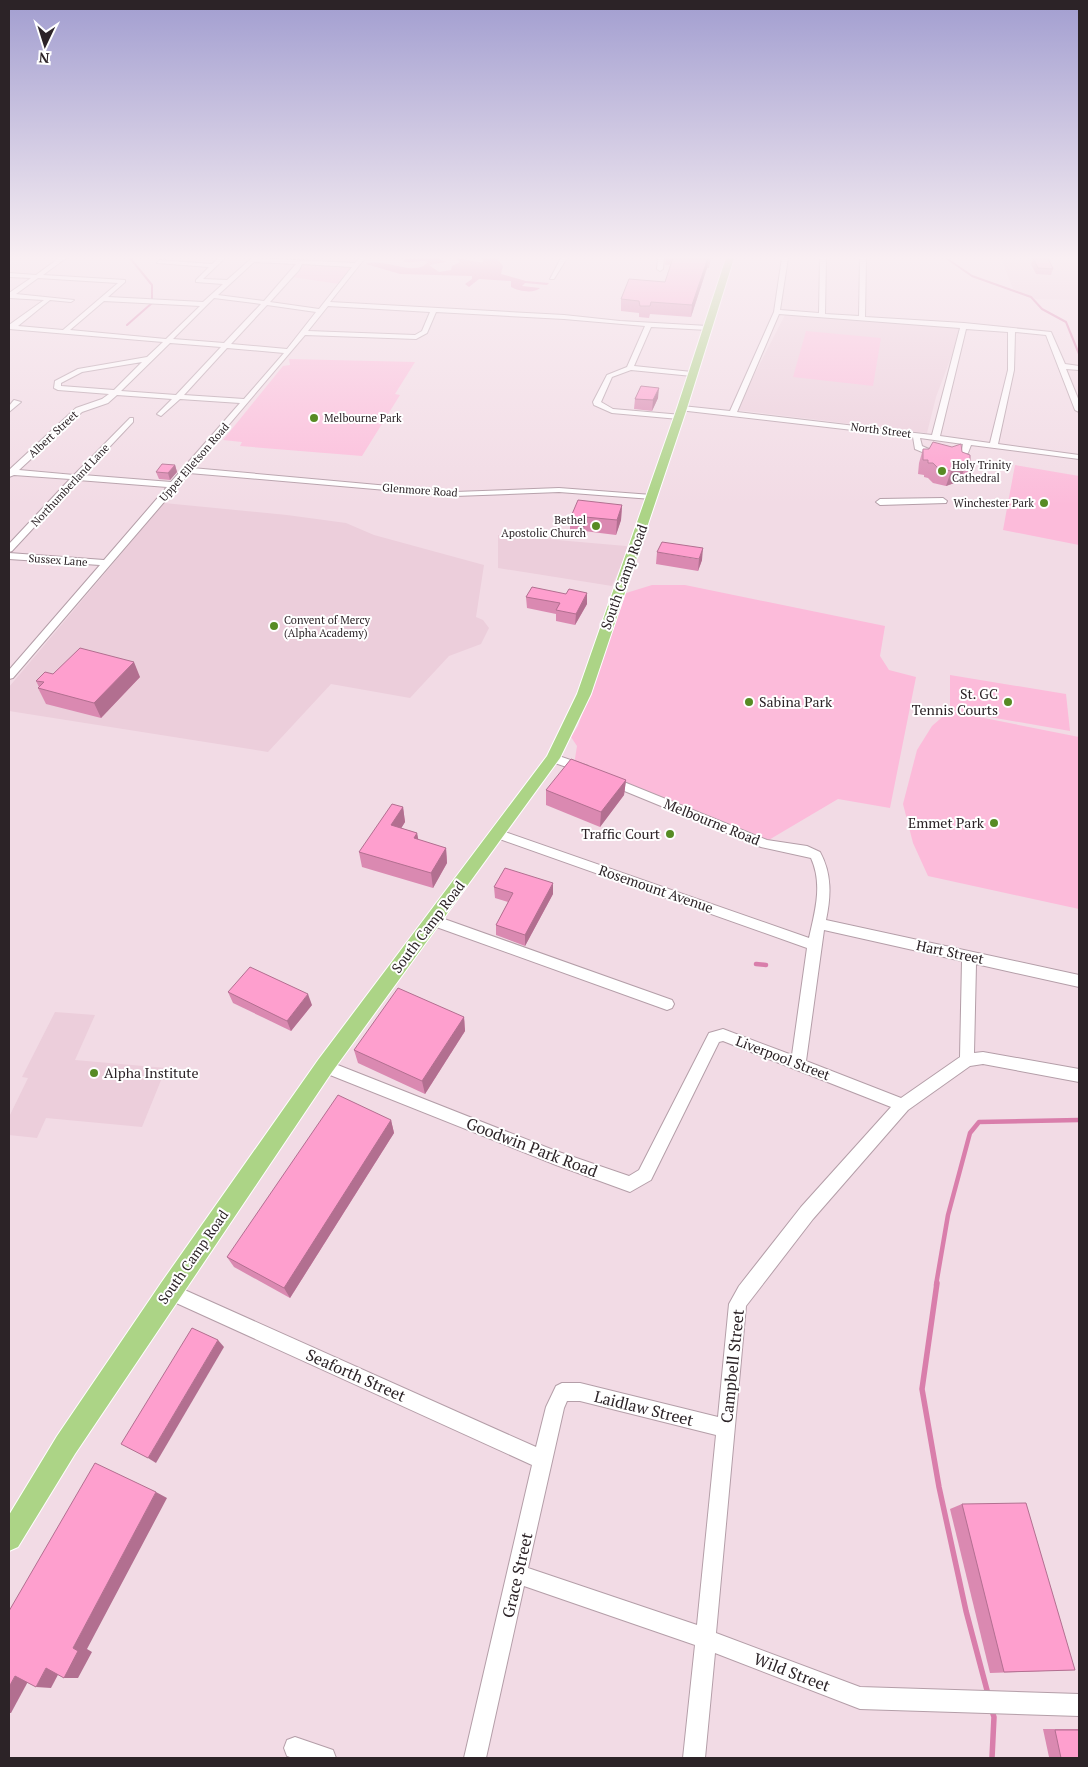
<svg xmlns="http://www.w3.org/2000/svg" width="1088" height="1767" font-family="'PT Serif',serif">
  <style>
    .built { fill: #eccedb }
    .green { fill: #fcbbda }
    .forest { fill: #e68ab8 }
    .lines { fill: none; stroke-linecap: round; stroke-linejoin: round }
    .stream-far2 { stroke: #d97eab; stroke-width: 2 }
    .stream-far1 { stroke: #d97eab; stroke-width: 4.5 }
    .stream { stroke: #d97eab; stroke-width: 5.5 }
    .minor-casing { stroke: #b49ea8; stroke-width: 2 }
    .major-casing { stroke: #fff; stroke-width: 2 }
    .minor { fill: #fff; fill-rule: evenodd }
    .major { fill: #acd486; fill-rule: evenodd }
    .wall { fill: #da89b1 }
    .shaded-wall { fill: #b26f90 }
    .building { fill: #fe9fce; stroke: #b26f90 }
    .poi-dot { fill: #578b24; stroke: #fff; stroke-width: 2 }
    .labels { text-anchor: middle; stroke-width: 4; stroke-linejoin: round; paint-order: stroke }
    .far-poi-label { font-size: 11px; fill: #2c2327; stroke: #fff; text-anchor: start }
    .far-street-label { font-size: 11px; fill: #2c2327; stroke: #fff }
    .street-label { font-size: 14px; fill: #2c2327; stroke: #fff }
    .poi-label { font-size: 14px; fill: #2c2327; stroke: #fff; text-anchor: end }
    .near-street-label { font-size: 16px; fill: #2c2327; stroke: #fff }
  </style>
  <rect width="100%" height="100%" fill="#f2dbe5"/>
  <g class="built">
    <path d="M 1001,258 L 1079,260 L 1079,300 L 1035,299 L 1013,289 Z"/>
    <path d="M 786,313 L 962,328 L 936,397 L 927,433 L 736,410 Z"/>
    <path d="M 164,503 L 287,515 L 346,523 L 374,535 L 484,565 L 476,617 L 483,620 L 489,628 L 481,644 L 449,656 L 410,698 L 331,684 L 268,752 L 9,711 L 9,687 Z"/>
    <path d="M 498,535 L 626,546 L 629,547 L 612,586 L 498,568 Z"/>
    <path d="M 55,1012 L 95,1015 L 75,1060 L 166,1068 L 142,1127 L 46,1118 L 37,1138 L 9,1135 L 9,1117 L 28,1078 L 22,1077 Z"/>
  </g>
  <g class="green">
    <path d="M 301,264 L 353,265 L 339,284 L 292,277 Z"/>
    <path d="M 806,331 L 881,338 L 873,386 L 793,377 Z"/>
    <path d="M 289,359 L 415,362 L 395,394 L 400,395 L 362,456 L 240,446 L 242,442 L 223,440 L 283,366 L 290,365 Z"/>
    <path d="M 1015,465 L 1079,476 L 1079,545 L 1003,530 Z"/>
    <path d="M 652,585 L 685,585 L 885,626 L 880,656 L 889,670 L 916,677 L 890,808 L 838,799 L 767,841 L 574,765 L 577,746 L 571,737 L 578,726 L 623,594 Z"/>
    <path d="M 950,675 L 1066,694 L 1070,731 L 950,710 Z"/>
    <path d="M 949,711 L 1079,737 L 1079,909 L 928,876 L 913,843 L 903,804 L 917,750 L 932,726 Z"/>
  </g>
  <path class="forest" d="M 438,258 L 446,262 L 429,265 L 439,272 L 451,270 L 452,266 L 460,262 L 454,258 C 465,258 475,263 483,262 L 483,258 L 497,258 L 503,266 L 501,274 L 526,281 L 549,283 L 547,285 L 525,283 L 522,286 L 540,288 C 534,294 518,291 511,287 L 511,281 L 479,279 L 469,287 L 465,284 L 472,279 L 472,276 L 400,274 L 366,264 C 384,257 415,278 428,262 C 420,259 411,265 403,261 L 406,259 Z"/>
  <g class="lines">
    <g class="stream-far2">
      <path d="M 130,258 L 152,285 L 152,300"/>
      <path d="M 946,258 L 972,276 L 1031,297 L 1042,309 L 1066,322 L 1079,354"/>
      <path d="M 127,325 L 152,303"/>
    </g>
    <g class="stream-far1">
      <path d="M 756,964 L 766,965"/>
      <path d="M 936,1285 L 948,1215 L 970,1133 L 979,1122 L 1079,1120"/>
    </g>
    <g class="stream">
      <path d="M 937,1283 L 922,1389 L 939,1487 L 966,1611 L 988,1694"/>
      <path d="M 991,1708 L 994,1717 L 992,1758"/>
    </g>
    <defs>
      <g id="minor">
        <path d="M 59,258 L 66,258 L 43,275 L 125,280 L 125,282 L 108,297 L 203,302 L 223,284 L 196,282 L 196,280 L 209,267 L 157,263 L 159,260 L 212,264 L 219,258 L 225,258 L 203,279 L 227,280 L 252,258 L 355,263 L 359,258 L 365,258 L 330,302 L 564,315 L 620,321 L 708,326 L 711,328 L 708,330 L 651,327 L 634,366 L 692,372 L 695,374 L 692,376 L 631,370 L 612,377 L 601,402 L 613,409 L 682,415 L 683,417 L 679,419 L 612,413 L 594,405 L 593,402 L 607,375 L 627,367 L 645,326 L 564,319 L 436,312 L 427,333 L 416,339 L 305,335 L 192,468 L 455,492 L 559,488 L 652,495 L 656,497 L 652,499 L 559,492 L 455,496 L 189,473 L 13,678 L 9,679 L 9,670 L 100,565 L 9,559 L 9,553 L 104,560 L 167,487 L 78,480 L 12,551 L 9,552 L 9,544 L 70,479 L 14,475 L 9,477 L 9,470 L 76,408 L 102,399 L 109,394 L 58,390 L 54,388 L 55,381 L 78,369 L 147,357 L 163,342 L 9,329 L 9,325 L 44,300 L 9,298 L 9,293 L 31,278 L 9,277 L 9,273 L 36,275 ZM 254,262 L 296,264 L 264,301 L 218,295 ZM 302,264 L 352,267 L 319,309 L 270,302 L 299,270 ZM 38,278 L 118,283 L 63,330 L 18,326 L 50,300 L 71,302 L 74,300 L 16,294 ZM 214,298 L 261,304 L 224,343 L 173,339 ZM 104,301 L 200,306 L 166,339 L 70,330 ZM 267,305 L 316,312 L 287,349 L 231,344 ZM 328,306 L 430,312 L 422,331 L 415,335 L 308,331 ZM 170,343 L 221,347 L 176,395 L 121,391 ZM 227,348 L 284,353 L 244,399 L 184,395 ZM 142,362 L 114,390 L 61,386 L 61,383 L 82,372 ZM 117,395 L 172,399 L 157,414 L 161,416 L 180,399 L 240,403 L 171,482 L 83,475 L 133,422 L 133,418 L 130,418 L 74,475 L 19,470 L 82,412 L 108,403 Z"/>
        <path d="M 561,258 L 567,258 L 554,279 L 550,279 Z"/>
        <path d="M 658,258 L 664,258 L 663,269 L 660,271 L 657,269 Z"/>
        <path d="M 782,258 L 788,258 L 780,310 L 819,313 L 820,258 L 826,258 L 825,314 L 859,316 L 860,258 L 866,258 L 865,317 L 964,323 L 1051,332 L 1065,364 L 1079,366 L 1079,370 L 1066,369 L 1079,401 L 1079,412 L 1075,410 L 1046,335 L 1015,332 L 1014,370 L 998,444 L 1079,455 L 1079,459 L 971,445 L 968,453 C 949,461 933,457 915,449 L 913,437 L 679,410 L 679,406 L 682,406 L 730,411 L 774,312 ZM 779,314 L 960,328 L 932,435 L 737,412 ZM 966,329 L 1008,332 L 1008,370 L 990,443 L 940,436 ZM 920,438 L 963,444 L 962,450 C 947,456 935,452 922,446 Z"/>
        <path d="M 14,400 L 21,402 L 9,412 L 9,406 Z"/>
        <path d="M 943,498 L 947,501 L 946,503 L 880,505 L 876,502 L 880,499 Z"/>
        <path d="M 553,754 L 588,766 L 590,769 L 584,773 L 549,761 L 547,758 L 549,755 Z"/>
        <path d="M 609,776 L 767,840 L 807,846 L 820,852 C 832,874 831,896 826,920 L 1079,975 L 1079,987 L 976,964 L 974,1053 L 983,1052 L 1079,1069 L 1079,1082 L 983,1064 L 970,1066 L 908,1110 L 813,1219 L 746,1306 L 716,1633 L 860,1687 L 1079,1694 L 1079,1716 L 860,1709 L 715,1653 L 705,1758 L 683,1758 L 695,1645 L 524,1586 L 486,1758 L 464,1758 L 532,1465 L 163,1297 L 161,1291 L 163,1285 L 169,1283 L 536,1447 L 546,1407 L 556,1386 L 562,1383 L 580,1383 L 718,1417 L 729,1304 L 739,1286 L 801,1207 L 891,1107 L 723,1041 L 719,1042 L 651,1180 L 630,1192 L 556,1165 L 320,1071 L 318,1066 L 320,1061 L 325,1060 L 556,1151 L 629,1176 L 639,1170 L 709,1033 L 723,1029 L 792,1055 L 807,948 L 494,837 L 492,834 L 494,831 L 502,831 L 809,938 C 815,911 823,884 811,858 L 761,847 L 605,783 L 603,780 ZM 824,930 L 962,961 L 960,1057 L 901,1098 L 806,1061 ZM 567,1401 L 580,1401 L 716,1435 L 697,1625 L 528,1568 L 564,1408 Z"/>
        <path d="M 433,915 L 672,1000 L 674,1004 L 672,1008 L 667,1010 L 428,924 L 427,920 L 428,916 Z"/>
        <path d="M 295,1737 L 333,1750 L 336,1758 L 293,1758 L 287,1756 L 284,1748 L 287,1740 Z"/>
      </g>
      <path id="major" d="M 726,258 L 734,258 L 687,408 L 591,694 L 560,758 L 332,1072 L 75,1454 L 18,1547 L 9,1551 L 9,1515 L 57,1436 L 161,1283 L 318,1060 L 547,756 L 577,694 L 677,408 Z"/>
    </defs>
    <use href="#minor" class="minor-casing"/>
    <use href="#major" class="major-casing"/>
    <use href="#minor" class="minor"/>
    <use href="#major" class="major"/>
  </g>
  <g class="wall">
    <path d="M 666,258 L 711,258 L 709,268 L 707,268 L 691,317 L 650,314 L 649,318 L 639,317 L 639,313 L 621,311 L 621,299 L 665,282 L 670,265 L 665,265 Z"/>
    <path d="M 1033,258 L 1053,269 L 1051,275 L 1036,274 L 1031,264 Z"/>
    <path d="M 658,398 L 652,411 L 634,409 L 635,399 Z"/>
    <path d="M 923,449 L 962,452 L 970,465 L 965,480 L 961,479 L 960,481 L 946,486 L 933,483 L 928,478 L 924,477 L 924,475 L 918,474 L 919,463 Z"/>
    <path d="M 175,465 L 177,472 L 170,480 L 159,479 L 156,472 Z"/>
    <path d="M 622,505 L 621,520 L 616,535 L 584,531 L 583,535 L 570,534 L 570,519 Z"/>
    <path d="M 657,552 L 702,560 L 698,571 L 656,564 Z"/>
    <path d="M 587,593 L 587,604 L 575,625 L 556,621 L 556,614 L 527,608 L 526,597 Z"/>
    <path d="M 53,674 L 140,677 L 101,718 L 46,704 L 38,688 L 39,687 L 36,681 Z"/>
    <path d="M 626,780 L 624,795 L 600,827 L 546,805 L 546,790 Z"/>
    <path d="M 403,807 L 405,822 L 401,828 L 417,833 L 418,840 L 446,848 L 447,863 L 433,888 L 362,867 L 359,852 Z"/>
    <path d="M 494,887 L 553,894 L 525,946 L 496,935 L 496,925 L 508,902 L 495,898 Z"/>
    <path d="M 228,992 L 312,1005 L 291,1031 L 233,1003 Z"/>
    <path d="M 464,1017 L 465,1031 L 425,1094 L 358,1063 L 354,1050 Z"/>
    <path d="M 391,1120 L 394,1133 L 290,1298 L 234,1267 L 227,1257 Z"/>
    <path d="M 962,1504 L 1075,1670 L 990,1673 L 950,1509 Z"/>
    <path d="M 1043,1729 L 1079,1729 L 1079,1758 L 1052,1758 L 1049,1757 Z"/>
  </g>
  <g class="shaded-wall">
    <path d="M 708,258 L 707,268 L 691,317 L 692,305 Z"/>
    <path d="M 659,388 L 658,398 L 652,411 L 653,400 Z"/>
    <path d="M 175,465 L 177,472 L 170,480 L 168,473 Z"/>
    <path d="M 965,467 L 960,481 L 946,486 L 951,471 Z"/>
    <path d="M 622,505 L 621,520 L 616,535 L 617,520 Z"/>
    <path d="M 585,517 L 584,531 L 583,535 L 583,521 Z"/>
    <path d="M 703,548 L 702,560 L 698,571 L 699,559 Z"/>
    <path d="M 587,593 L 587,604 L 575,625 L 576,614 Z"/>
    <path d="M 134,662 L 140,677 L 101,718 L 94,703 Z"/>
    <path d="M 626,780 L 624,795 L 600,827 L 601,812 Z"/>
    <path d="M 403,807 L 405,822 L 394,840 L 391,825 Z"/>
    <path d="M 417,833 L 420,848 L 414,838 Z"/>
    <path d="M 446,848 L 447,863 L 433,888 L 431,873 Z"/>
    <path d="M 553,883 L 553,894 L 525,946 L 525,935 Z"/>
    <path d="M 308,994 L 312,1005 L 291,1031 L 287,1021 Z"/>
    <path d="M 464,1017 L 465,1031 L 425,1094 L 422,1081 Z"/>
    <path d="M 391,1120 L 394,1133 L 290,1298 L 284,1288 Z"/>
    <path d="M 218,1340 L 224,1347 L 156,1463 L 148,1458 Z"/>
    <path d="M 156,1492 L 167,1498 L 87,1649 L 92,1652 L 78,1678 L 64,1678 L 73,1648 Z"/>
    <path d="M 46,1668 L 61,1669 L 51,1688 L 36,1687 Z"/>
    <path d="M 15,1676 L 31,1676 L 11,1713 L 9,1713 L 9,1687 Z"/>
  </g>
  <g class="building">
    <path d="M 673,258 L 708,258 L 692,305 L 651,302 L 650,306 L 640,306 L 639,301 L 621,299 L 629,279 L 665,282 Z"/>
    <path d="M 1033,258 L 1048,258 L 1053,269 L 1038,268 Z"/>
    <path d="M 641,386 L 659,388 L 653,400 L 635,399 Z"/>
    <path d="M 933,442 L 952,447 L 961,444 L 962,452 L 970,455 L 970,465 L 965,465 L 965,467 L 951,471 L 938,468 L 933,463 L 928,463 L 928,460 L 923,460 L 923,449 L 929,449 Z"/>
    <path d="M 162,464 L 175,465 L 168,473 L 156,472 Z"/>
    <path d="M 578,500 L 622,505 L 617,520 L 585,517 L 583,521 L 570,519 Z"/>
    <path d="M 662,542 L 703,548 L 699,559 L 657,552 Z"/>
    <path d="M 532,587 L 566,594 L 569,589 L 587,593 L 576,614 L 556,610 L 560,603 L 526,597 Z"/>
    <path d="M 80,648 L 134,662 L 94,703 L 38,688 L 44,682 L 36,681 L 45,672 L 53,674 Z"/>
    <path d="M 571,759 L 626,780 L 601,812 L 546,790 Z"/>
    <path d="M 392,804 L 403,807 L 391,825 L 417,833 L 414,838 L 446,848 L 431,873 L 359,852 Z"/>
    <path d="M 505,868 L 553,883 L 525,935 L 496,925 L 513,893 L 494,887 Z"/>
    <path d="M 250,967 L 308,994 L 287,1021 L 228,992 Z"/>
    <path d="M 398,988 L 464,1017 L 422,1081 L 354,1050 Z"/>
    <path d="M 338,1095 L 391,1120 L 284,1288 L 227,1257 Z"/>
    <path d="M 192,1328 L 218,1340 L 148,1458 L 121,1444 Z"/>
    <path d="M 95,1463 L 156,1492 L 73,1648 L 78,1651 L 64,1678 L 46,1668 L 36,1687 L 15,1676 L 9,1687 L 9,1611 Z"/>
    <path d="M 1026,1503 L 1075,1670 L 1004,1672 L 962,1504 Z"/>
    <path d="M 1055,1730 L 1079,1730 L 1079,1758 L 1061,1758 Z"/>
  </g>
  <linearGradient id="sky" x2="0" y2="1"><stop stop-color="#a29ed0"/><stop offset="0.51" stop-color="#f9eff3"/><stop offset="1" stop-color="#f9eff3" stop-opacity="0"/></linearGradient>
  <rect width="1088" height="505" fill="url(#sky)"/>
  <g class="poi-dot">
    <circle cx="314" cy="418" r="5"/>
    <circle cx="942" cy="471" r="5"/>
    <circle cx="1044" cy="503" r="5"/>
    <circle cx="596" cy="526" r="5"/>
    <circle cx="274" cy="626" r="5"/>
    <circle cx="749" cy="702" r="5"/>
    <circle cx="1008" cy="702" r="5"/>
    <circle cx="994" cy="823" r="5"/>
    <circle cx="670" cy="834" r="5"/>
    <circle cx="94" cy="1073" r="5"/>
  </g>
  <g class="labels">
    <g class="far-poi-label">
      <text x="324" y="422">Melbourne Park</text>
      <text x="952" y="469">Holy Trinity<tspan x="952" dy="13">Cathedral</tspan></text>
      <text x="1034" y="507" text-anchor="end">Winchester Park</text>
      <text x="586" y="524" text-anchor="end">Bethel<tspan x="586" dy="13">Apostolic Church</tspan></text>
      <text x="284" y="624">Convent of Mercy<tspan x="284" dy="13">(Alpha Academy)</tspan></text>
    </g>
    <g class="far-street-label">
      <text transform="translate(881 430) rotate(7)" y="4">North Street</text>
      <text transform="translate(53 434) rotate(-43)" y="4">Albert Street</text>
      <text transform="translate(194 462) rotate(-49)" y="4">Upper Elletson Road</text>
      <text transform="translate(70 485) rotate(-47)" y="4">Northumberland Lane</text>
      <text transform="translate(420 490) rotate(4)" y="4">Glenmore Road</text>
      <text transform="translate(58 560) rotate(4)" y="4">Sussex Lane</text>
    </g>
    <g class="street-label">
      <text transform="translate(624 577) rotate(-70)" y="5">South Camp Road</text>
      <text transform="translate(712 822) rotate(22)" y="5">Melbourne Road</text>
      <text transform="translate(656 889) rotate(19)" y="5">Rosemount Avenue</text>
      <text transform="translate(428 927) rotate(-53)" y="5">South Camp Road</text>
      <text transform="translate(950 952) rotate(12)" y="5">Hart Street</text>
      <text transform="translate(783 1058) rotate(21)" y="5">Liverpool Street</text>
      <text transform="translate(193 1257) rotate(-55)" y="5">South Camp Road</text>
    </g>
    <g class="poi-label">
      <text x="998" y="699">St. GC<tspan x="998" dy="16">Tennis Courts</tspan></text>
      <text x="759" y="707" text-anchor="start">Sabina Park</text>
      <text x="984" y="828">Emmet Park</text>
      <text x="660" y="839">Traffic Court</text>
      <text x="104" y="1078" text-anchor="start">Alpha Institute</text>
    </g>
    <g class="near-street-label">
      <text transform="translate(532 1147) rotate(21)" y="6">Goodwin Park Road</text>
      <text transform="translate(732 1366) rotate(-84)" y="6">Campbell Street</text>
      <text transform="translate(356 1375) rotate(24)" y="6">Seaforth Street</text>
      <text transform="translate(644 1408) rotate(14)" y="6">Laidlaw Street</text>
      <text transform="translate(517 1575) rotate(-77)" y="6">Grace Street</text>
      <text transform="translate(792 1672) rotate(21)" y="6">Wild Street</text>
    </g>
  </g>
  <rect width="1088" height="1767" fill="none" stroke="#2c2327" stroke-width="20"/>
  <g transform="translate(45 45) rotate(184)" stroke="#ffffff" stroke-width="4" paint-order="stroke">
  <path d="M0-4L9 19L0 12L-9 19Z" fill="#2c2327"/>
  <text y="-8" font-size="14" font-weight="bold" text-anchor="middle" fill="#2c2327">N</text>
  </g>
</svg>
